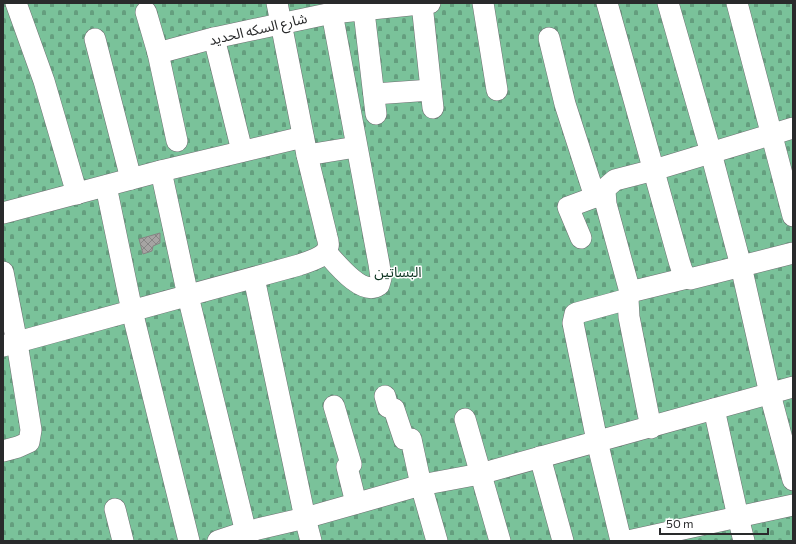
<svg xmlns="http://www.w3.org/2000/svg" width="796" height="544" font-family="Commissioner,'Noto Sans Arabic',sans-serif">
  <style>
    .cemetery { fill: url(#cemetery-stones) }
    .building { fill: url(#building-cross-hatch); stroke: #868483 }
    .lines { fill: none; stroke-linecap: round; stroke-linejoin: round }
    .minor-casing { stroke: #6e6f71; stroke-width: 22 }
    .minor { stroke: #fff; stroke-width: 21 }
    .labels { text-anchor: middle; stroke-width: 3; stroke-linejoin: round; paint-order: stroke }
    .street-label { font-size: 14px; fill: #292a2b; stroke: #fff }
    .park-label { font-size: 14px; fill: #0c3320; stroke: #fff }
  </style>
  <defs>
    <pattern id="cemetery-stones" width="16" height="16" patternUnits="userSpaceOnUse"><rect width="16" height="16" fill="#7ac29a"/><path d="M2 7V4a2 2 0 0 1 4 0v3zM10 15v-3a2 2 0 0 1 4 0v3z" fill="#649e7e"/></pattern>
    <pattern id="building-cross-hatch" width="8" height="8" patternUnits="userSpaceOnUse"><rect width="8" height="8" fill="#a6a4a3"/><path d="M0 0l8 8M0 8l8-8" fill="none" stroke="#878685"/></pattern>
  </defs>
  <rect width="100%" height="100%" fill="#e1e2e5"/>
  <rect class="cemetery" x="3" y="3" width="790" height="538"/>
  <path class="building" d="M 160,233 L 160,243 L 153,246 L 152,251 L 143,254 L 139,239 Z"/>
  <g class="lines">
    <defs>
      <g id="minor">
        <path d="M 16,3 L 44,81 L 77,194"/>
        <path d="M 363,3 L 376,114"/>
        <path d="M 483,3 L 497,90"/>
        <path d="M 607,3 L 679,261 C 681,267 683,277 690,279 L 793,253"/>
        <path d="M 668,3 L 711,153 L 741,266 L 770,394 L 793,480"/>
        <path d="M 737,3 L 793,216"/>
        <path d="M 422,4 L 433,108"/>
        <path d="M 146,12 L 158,53 L 177,141"/>
        <path d="M 214,38 L 242,151"/>
        <path d="M 549,38 L 565,104 L 595,197"/>
        <path d="M 95,39 L 131,179"/>
        <path d="M 158,53 L 214,38 L 332,13 L 430,3"/>
        <path d="M 374,94 L 431,90"/>
        <path d="M 307,155 L 356,147"/>
        <path d="M 161,171 L 188,296 L 248,541"/>
        <path d="M 106,186 L 132,311 L 189,541"/>
        <path d="M 3,213 L 161,171 L 303,137"/>
        <path d="M 581,238 L 568,207 L 595,197 L 605,191"/>
        <path d="M 326,252 C 336,263 362,297 379,285 L 381,278 L 379,264 L 332,13"/>
        <path d="M 3,272 L 17,343 L 31,430 L 29,442 L 18,447 L 3,451"/>
        <path d="M 254,278 L 305,518 L 311,541"/>
        <path d="M 687,278 L 630,292 L 606,204 L 605,191 L 607,187 L 615,180 L 654,170 L 793,128"/>
        <path d="M 630,292 L 628,299 L 629,317 L 651,428"/>
        <path d="M 3,346 L 299,265 C 307,262 327,257 328,247 C 329,244 328,240 327,237 L 307,155 L 277,3"/>
        <path d="M 385,396 L 388,407 L 394,409 L 404,439 L 411,439 L 421,485 L 437,541"/>
        <path d="M 334,406 L 351,464 L 347,467 L 356,503"/>
        <path d="M 714,409 L 738,517 L 744,541"/>
        <path d="M 465,419 L 500,541"/>
        <path d="M 540,457 L 563,541"/>
        <path d="M 115,509 L 123,541"/>
        <path d="M 218,541 L 245,532 L 305,518 L 421,485 L 480,474 L 793,387"/>
        <path d="M 621,541 L 597,441 L 573,323 L 575,314 L 577,313 L 628,299"/>
        <path d="M 628,541 L 793,505"/>
      </g>
    </defs>
    <use href="#minor" class="minor-casing"/>
    <use href="#minor" class="minor"/>
  </g>
  <g class="labels">
    <g class="street-label">
      <text transform="translate(258 29) rotate(-13)" y="5">شارع السكه الحديد</text>
    </g>
    <g class="park-label">
      <text x="398" y="277">البساتين</text>
    </g>
  </g>
  <rect width="796" height="544" fill="none" stroke="#292a2b" stroke-width="8"/>
  <path d="M660 528v6h108v-6" fill="none" stroke="#292a2b" stroke-width="2"/>
  <text x="666" y="528" font-size="12" fill="#292a2b" stroke="#ffffff" stroke-width="3" paint-order="stroke">50 m</text>
</svg>
